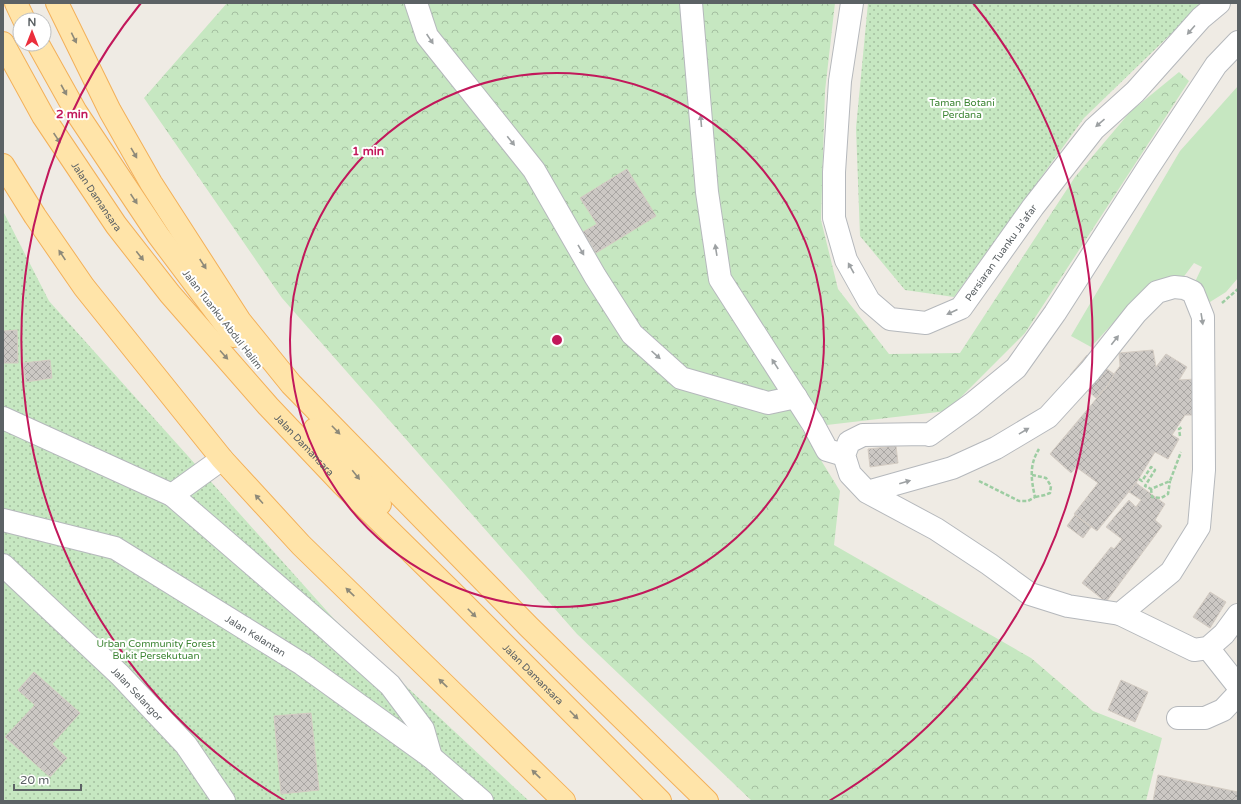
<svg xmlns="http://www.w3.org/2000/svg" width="1241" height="804" font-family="'Varela Round',sans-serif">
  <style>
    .grass { fill: #c6e7c1 }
    .forest { fill: url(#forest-crowns) }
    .park { fill: url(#park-dots) }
    .building { fill: url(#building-cross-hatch); stroke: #d4ccc3 }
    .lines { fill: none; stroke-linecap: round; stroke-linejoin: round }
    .minor-casing { stroke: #b5b8bc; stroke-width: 24 }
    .major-casing { stroke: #f3b059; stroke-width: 24 }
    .path { stroke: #9dcda2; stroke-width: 2.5; stroke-dasharray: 4 2; stroke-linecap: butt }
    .minor { stroke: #fff; stroke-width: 22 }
    .major { stroke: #ffe4a9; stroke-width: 22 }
    .oneway { fill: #9da1a3 }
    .oneway2 { fill: #8d8979 }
    .ring { fill: none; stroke: #c2185b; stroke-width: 2 }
    .labels { text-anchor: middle; stroke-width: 4; stroke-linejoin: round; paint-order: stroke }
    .park-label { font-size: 10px; fill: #3d8534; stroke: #fff }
    .street-label { font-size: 10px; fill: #5c6265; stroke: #fff }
    .centre { fill: #c2185b; stroke: #fff; stroke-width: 2 }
    .ring-label { font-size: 12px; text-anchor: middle; font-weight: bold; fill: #c2185b; stroke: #fff; stroke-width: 4; stroke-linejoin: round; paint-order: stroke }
  </style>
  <defs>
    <pattern id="forest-crowns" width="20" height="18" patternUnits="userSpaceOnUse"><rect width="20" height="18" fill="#c6e7c1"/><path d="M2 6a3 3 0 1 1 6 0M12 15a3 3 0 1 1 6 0" fill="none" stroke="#a4bfa0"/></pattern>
    <pattern id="park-dots" width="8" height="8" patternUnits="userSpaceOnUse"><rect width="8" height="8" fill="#c6e7c1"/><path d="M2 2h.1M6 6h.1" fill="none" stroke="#a4bfa0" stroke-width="1.8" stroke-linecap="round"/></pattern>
    <pattern id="building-cross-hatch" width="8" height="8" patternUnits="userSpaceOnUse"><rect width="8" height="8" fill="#ccc8c4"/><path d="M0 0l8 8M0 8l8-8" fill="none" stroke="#a9a6a3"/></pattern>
  </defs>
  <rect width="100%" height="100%" fill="#efebe4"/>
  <path class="grass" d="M 1238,86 L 1238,278 L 1226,292 L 1210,302 L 1194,284 L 1202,267 L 1194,263 L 1182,279 L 1163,278 L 1135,299 L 1091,347 L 1071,336 L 1180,151 Z"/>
  <path class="forest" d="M 227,3 L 835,3 L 825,91 L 821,220 L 838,289 L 889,354 L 960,353 L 1075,177 L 1130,112 L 1179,72 L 1189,81 L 1025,333 L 947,411 L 801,428 L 840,491 L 834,545 L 1031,658 L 1093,711 L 1162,738 L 1146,801 L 752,801 L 577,634 L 282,298 L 144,98 Z"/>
  <g class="park">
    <path d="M 868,3 L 1203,3 L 1084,118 L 954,297 L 905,290 L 860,236 L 856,128 Z"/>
    <path d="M 3,211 L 49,301 L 334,619 L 529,801 L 3,801 Z"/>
  </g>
  <g class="building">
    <path d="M 627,169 L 656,216 L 596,253 L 583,232 L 597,224 L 580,198 Z"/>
    <path d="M 17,330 L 18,363 L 3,363 L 3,331 Z"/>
    <path d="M 1153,350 L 1156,367 L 1166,354 L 1187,367 L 1179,380 L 1196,379 L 1197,415 L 1185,415 L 1172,435 L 1179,439 L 1168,459 L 1155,452 L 1136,483 L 1097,531 L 1074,514 L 1098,483 L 1076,467 L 1071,473 L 1050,454 L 1108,385 L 1114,374 L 1120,366 L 1119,353 Z"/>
    <path d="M 1087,355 L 1114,374 L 1108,385 L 1096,398 L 1070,375 Z"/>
    <path d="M 50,360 L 52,378 L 26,382 L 23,363 Z"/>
    <path d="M 896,446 L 898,463 L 870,467 L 868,449 Z"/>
    <path d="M 1136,483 L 1165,504 L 1155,520 L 1162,526 L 1106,602 L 1082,583 L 1111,547 L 1114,549 L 1122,539 L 1106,527 L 1129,500 L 1136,507 L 1141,500 L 1129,492 Z"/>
    <path d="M 1075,515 L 1091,527 L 1083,538 L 1067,526 Z"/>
    <path d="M 1210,592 L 1226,602 L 1210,628 L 1193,617 Z"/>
    <path d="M 34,672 L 80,713 L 52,744 L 67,758 L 50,777 L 5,737 L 35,705 L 18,690 Z"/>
    <path d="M 1121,680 L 1148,692 L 1135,722 L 1108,710 Z"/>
    <path d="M 311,713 L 319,790 L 281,794 L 274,716 Z"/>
    <path d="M 1158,775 L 1238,792 L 1238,801 L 1153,801 Z"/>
  </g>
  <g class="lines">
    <defs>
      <g id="minor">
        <path d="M 416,3 L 427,36 L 534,170 L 595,276 L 632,334 L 681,378 L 768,403 L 796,397"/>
        <path d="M 691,3 L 707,192 L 720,279 L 813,424 L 827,450 L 844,455"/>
        <path id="s1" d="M 852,3 L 840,81 L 834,172 L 834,218 L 846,260 L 869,301 L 890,319 L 926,323 L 961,308 L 1033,207 L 1094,129 L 1135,92 L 1201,18 L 1219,3"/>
        <path d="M 3,418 L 172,495 L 222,459"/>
        <path d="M 867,492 L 952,468 L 996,448 L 1048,417 L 1090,371 L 1136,313 L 1157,292 L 1174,287 L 1184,288 L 1193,292 L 1203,317 L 1204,470 L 1199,527 L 1171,572 L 1120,614 L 1068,606 L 1030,594 L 989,564 L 936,529 L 867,492 L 850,474 L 844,455 L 849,442 L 863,435 L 928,434 L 929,435 L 972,404 L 1016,368 L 1055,313 L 1146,171 L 1216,65 L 1238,42"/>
        <path d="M 172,495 L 324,626 L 390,685 L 423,729 L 431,757"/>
        <path id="s2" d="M 3,520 L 115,548 L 302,664 L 431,757 L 482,801"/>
        <path id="s3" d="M 3,565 L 120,675 L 186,745 L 224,801"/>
        <path d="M 1120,614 L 1194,650 L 1208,648 L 1224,634 L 1238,615"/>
        <path d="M 1208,648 L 1238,686"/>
        <path d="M 1178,718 L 1205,718 L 1223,710 L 1238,694"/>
      </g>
      <g id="major">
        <path d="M 16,3 L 24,20"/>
        <path d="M 57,3 L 110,111 L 151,183 L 240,321 L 291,384 L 529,627 L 707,801"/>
        <path id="s4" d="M 3,43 L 43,116 L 116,225 L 170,294 L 268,406 L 342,484 L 451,591 L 660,801"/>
        <path d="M 38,44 L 76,112 L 158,235 L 234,336"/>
        <path d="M 3,165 L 35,216 L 84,287 L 222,459 L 301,545 L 564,801"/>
        <path d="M 315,429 L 352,470 L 380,504"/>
      </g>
    </defs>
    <use href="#minor" class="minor-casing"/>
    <use href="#major" class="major-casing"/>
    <g class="path">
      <path d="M 1222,303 L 1238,289"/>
      <path d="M 1180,436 L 1179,429 L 1182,427"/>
      <path d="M 1032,475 L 1046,478 L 1051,486 L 1050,493 L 1045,495 L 1035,497"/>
      <path d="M 1139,479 L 1142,481 L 1151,467 L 1155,470 L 1145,486 L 1151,489 L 1170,481 L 1181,452"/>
      <path d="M 979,481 L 1019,501 L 1028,501 L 1035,497 C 1031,479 1029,465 1039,449"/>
      <path d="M 1151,489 L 1152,497 L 1161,498 L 1168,494 L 1170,481"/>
    </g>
    <use href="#minor" class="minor"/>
    <use href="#major" class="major"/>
  </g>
  <defs><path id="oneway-solid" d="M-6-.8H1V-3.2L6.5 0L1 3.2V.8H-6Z"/></defs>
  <g class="oneway">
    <use href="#oneway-solid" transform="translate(1191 30) rotate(131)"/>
    <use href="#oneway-solid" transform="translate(430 39) rotate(56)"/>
    <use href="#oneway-solid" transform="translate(701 121) rotate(-95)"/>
    <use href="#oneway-solid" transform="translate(1100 123) rotate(139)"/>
    <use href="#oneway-solid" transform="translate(511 141) rotate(51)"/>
    <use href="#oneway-solid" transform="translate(581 250) rotate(60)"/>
    <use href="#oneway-solid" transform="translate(716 250) rotate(-99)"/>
    <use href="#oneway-solid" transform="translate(851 268) rotate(-119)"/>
    <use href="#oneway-solid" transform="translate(952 312) rotate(156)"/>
    <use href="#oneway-solid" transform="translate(1202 319) rotate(81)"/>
    <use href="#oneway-solid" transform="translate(1115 340) rotate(-52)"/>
    <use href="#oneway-solid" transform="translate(656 355) rotate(42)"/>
    <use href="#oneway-solid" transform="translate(775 364) rotate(-123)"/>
    <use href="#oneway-solid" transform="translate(1024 431) rotate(-31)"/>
    <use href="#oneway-solid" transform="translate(905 482) rotate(-16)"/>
  </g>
  <g class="oneway2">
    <use href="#oneway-solid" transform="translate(74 38) rotate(64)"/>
    <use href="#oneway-solid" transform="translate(64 90) rotate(61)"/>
    <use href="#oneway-solid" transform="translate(57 138) rotate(56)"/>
    <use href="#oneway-solid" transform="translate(134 153) rotate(60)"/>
    <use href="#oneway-solid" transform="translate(134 199) rotate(56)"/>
    <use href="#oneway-solid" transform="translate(62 255) rotate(-124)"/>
    <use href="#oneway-solid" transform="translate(140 256) rotate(52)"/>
    <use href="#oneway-solid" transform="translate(203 264) rotate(57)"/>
    <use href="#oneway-solid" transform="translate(224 355) rotate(48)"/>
    <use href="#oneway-solid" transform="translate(336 430) rotate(46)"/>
    <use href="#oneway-solid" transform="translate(356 475) rotate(51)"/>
    <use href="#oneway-solid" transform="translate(259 499) rotate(-132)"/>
    <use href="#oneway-solid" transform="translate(350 592) rotate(-136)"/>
    <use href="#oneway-solid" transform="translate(472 613) rotate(45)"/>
    <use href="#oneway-solid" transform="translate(443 683) rotate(-136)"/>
    <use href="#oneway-solid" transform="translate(574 715) rotate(45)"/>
    <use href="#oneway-solid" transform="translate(536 774) rotate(-136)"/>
  </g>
  <g class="ring">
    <circle cx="557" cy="340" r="267"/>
    <path d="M285 801A535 535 0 0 1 141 3M973 3A535 535 0 0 1 829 801"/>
  </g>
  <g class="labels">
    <g class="park-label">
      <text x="962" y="106">Taman Botani<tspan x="962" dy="12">Perdana</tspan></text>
      <text x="156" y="647">Urban Community Forest<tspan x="156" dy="12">Bukit Persekutuan</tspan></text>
    </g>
    <g class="street-label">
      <text dy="4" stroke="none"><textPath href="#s4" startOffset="180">Jalan Damansara</textPath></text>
      <text dy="4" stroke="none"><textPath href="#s1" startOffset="477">Persiaran Tuanku Ja'afar</textPath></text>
      <text transform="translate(223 319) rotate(52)" y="4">Jalan Tuanku Abdul Halim</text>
      <text dy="4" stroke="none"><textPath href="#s4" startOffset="504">Jalan Damansara</textPath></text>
      <text dy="4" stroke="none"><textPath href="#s2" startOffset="281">Jalan Kelantan</textPath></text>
      <text dy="4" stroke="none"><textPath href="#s4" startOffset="828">Jalan Damansara</textPath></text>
      <text dy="4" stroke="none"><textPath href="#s3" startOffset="186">Jalan Selangor</textPath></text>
    </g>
  </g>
  <circle cx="557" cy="340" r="6" class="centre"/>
  <g class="ring-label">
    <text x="72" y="118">2 min</text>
    <text x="368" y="155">1 min</text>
  </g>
  <rect width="1241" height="804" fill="none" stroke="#5c6265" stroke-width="8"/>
  <g transform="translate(32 32)"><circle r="19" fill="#ffffff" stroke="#bec0c1"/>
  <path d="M0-3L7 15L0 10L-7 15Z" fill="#eb2e3c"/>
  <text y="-6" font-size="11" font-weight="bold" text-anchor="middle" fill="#5c6265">N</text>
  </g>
  <path d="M14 784v6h67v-6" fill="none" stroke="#5c6265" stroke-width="2"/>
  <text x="20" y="784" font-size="12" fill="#5c6265" stroke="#ffffff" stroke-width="3" paint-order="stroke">20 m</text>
</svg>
